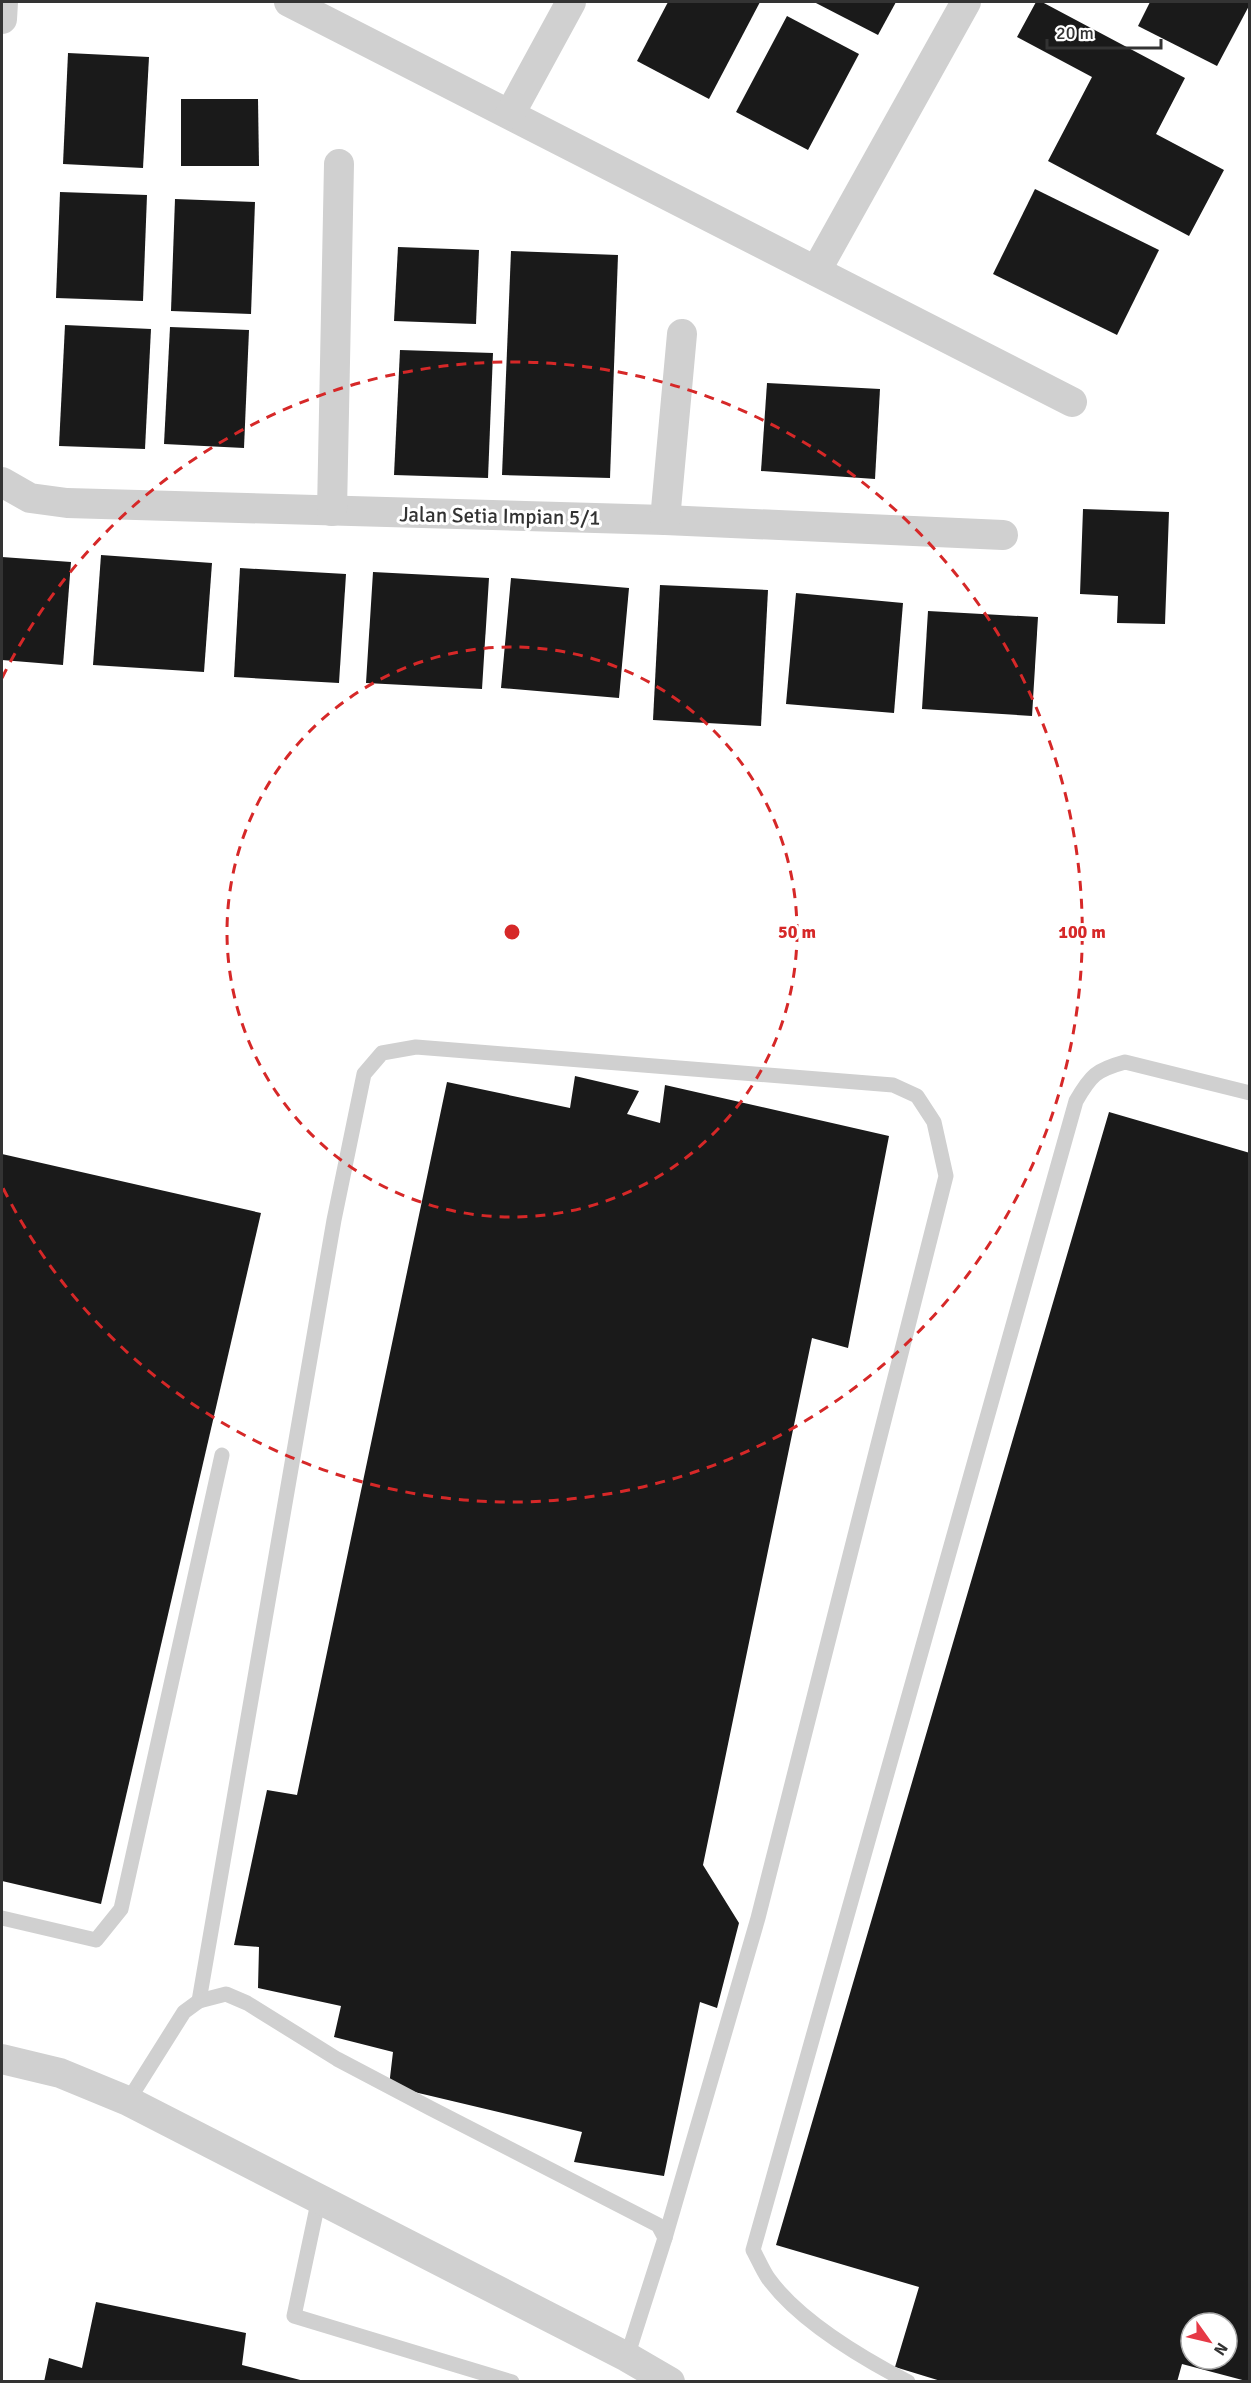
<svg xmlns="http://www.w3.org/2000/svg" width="1251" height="2383" font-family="Signika,sans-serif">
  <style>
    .building { fill: #1a1a1a; fill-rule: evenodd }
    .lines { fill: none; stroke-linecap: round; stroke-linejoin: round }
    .service { stroke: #d0d0d0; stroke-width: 15 }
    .minor { stroke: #d0d0d0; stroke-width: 30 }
    .ring { fill: none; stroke: #d62828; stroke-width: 3; stroke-dasharray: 10 8 }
    .labels { text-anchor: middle; stroke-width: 6; stroke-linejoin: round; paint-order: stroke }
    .street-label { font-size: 21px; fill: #333; stroke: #fff }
    .centre { fill: #d62828; stroke: #fff; stroke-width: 3 }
    .ring-label { font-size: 18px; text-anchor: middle; font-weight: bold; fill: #d62828; stroke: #fff; stroke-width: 6; stroke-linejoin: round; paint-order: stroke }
  </style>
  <rect width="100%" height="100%" fill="#fff"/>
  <g class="building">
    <path d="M 668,2 L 760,2 L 709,99 L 637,61 Z"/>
    <path d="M 814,2 L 896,2 L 878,35 Z"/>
    <path d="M 1036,2 L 1042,2 L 1185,78 L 1156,134 L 1224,170 L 1189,236 L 1048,161 L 1092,77 L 1017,37 Z"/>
    <path d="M 1150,2 L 1250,2 L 1250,4 L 1217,66 L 1138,26 Z"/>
    <path d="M 787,16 L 859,54 L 808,150 L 736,112 Z"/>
    <path d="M 68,53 L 149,57 L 143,168 L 63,164 Z"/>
    <path d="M 181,99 L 258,99 L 259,166 L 181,166 Z"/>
    <path d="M 1035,189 L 1159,250 L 1117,335 L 993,274 Z"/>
    <path d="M 60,192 L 147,195 L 143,301 L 56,298 Z"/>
    <path d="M 175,199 L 255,202 L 251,314 L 171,311 Z"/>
    <path d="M 398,247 L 479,250 L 476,324 L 394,321 Z"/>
    <path d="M 511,251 L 618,255 L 610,478 L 502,475 Z"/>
    <path d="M 65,325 L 151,329 L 145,449 L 59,446 Z"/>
    <path d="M 170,327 L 249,330 L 244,448 L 164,444 Z"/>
    <path d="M 400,350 L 493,353 L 488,478 L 394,475 Z"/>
    <path d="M 767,383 L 880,389 L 875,479 L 761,471 Z"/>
    <path d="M 1083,509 L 1169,512 L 1165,624 L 1117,623 L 1118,596 L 1080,594 Z"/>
    <path d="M 101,555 L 212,563 L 204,672 L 93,665 Z"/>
    <path d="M 2,557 L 71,562 L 63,665 L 2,660 Z"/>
    <path d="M 240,568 L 346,574 L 339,683 L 234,677 Z"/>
    <path d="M 373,572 L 489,578 L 482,689 L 366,683 Z"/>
    <path d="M 511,578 L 629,588 L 619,698 L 501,688 Z"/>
    <path d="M 660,585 L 768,590 L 761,726 L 653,720 Z"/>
    <path d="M 796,593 L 903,603 L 894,713 L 786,704 Z"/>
    <path d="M 928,611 L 1038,617 L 1032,716 L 922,709 Z"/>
    <path d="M 575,1076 L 639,1091 L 627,1114 L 660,1123 L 665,1085 L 889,1136 L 848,1348 L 812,1338 L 703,1865 L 739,1923 L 717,2008 L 700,2002 L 664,2176 L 574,2162 L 582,2132 L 389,2086 L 393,2052 L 334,2037 L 341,2006 L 258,1988 L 259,1947 L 234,1945 L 267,1790 L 297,1795 L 447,1082 L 570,1108 Z"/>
    <path d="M 1109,1112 L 1250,1153 L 1250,2382 L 1182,2364 L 1177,2382 L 944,2382 L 895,2367 L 919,2287 L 776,2245 ZM 1191,2323 L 1227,2323 L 1227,2359 L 1191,2359 Z"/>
    <path d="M 2,1154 L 261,1213 L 101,1904 L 2,1881 Z"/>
    <path d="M 96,2302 L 246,2333 L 242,2365 L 308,2382 L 44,2382 L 49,2358 L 82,2368 Z"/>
  </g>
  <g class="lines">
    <g class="service">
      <path d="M 2,1918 L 96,1940 L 121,1909 L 222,1455"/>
      <path d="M 199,2001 L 334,1220 L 364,1074 L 382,1053 L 416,1047 L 893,1085 L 917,1096 L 934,1122 L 946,1176 L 758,1918 L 665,2238"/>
      <path d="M 128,2101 L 184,2012 L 199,2001 L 226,1994 L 247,2003 L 337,2059 L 430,2108 L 658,2225 L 665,2238 L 627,2357"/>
      <path d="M 319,2198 L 294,2316 L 512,2382"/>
      <path d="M 908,2382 C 862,2358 799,2321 768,2278 C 762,2269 758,2259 753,2250 L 1076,1101 C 1091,1075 1096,1070 1125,1062 L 1250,1093"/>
    </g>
    <g class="minor">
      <path d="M 289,2 L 1072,402"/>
      <path d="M 2,19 L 3,2"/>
      <path d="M 510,114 L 571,2"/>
      <path d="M 816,271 L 966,2"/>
      <path d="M 2,482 L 30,498 L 67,503 L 665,520 L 1003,535"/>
      <path d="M 332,511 L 339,164"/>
      <path d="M 665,520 L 682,334"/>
      <path d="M 2,2059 L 60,2073 L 128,2101 L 627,2357 L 670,2382"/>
    </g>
  </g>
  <g class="ring">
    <circle cx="512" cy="932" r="285"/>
    <path d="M2 678A570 570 0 1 1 2 1186"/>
  </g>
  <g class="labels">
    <g class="street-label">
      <text transform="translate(500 516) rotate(1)" y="7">Jalan Setia Impian 5/1</text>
    </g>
  </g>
  <circle cx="512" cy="932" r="9" class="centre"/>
  <g class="ring-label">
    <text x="797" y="938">50 m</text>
    <text x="1082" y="938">100 m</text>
  </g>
  <rect width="1251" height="2383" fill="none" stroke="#333333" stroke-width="6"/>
  <g transform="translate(1209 2341) rotate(124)"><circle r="28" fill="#ffffff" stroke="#adadad" stroke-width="1.5"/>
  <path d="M0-4.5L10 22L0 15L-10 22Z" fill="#e63946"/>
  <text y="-9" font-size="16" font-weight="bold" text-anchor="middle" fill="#333333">N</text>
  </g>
  <path d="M1047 39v9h114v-9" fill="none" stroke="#333333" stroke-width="3"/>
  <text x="1056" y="39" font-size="18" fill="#333333" stroke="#ffffff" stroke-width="4.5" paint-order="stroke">20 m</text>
</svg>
